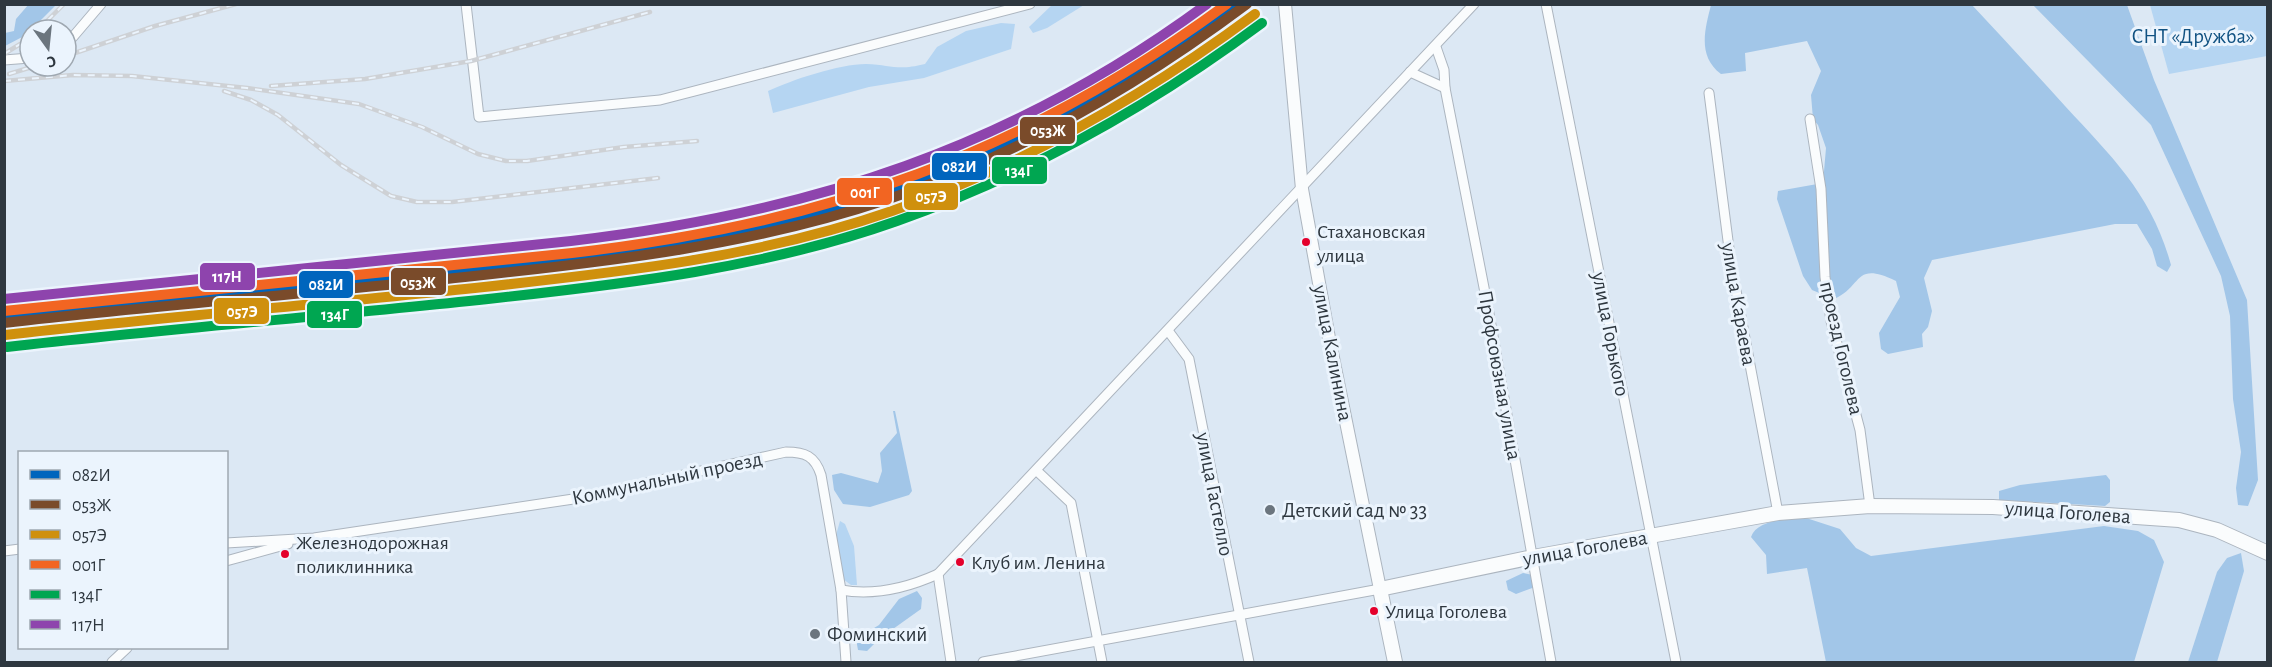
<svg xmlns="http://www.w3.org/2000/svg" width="2272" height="667" font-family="'Alegreya Sans',sans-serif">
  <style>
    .green { fill: #b5d5f2 }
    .forest { fill: #a2c6e8 }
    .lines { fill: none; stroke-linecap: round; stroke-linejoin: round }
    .minor-casing { stroke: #acb5bf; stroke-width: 11 }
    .tertiary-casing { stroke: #acb5bf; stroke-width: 14 }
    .secondary-casing { stroke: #acb5bf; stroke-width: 16 }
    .minor { stroke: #fafcfd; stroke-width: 9 }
    .tertiary { stroke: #fafcfd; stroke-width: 12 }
    .secondary { stroke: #fafcfd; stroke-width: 14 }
    .rail-casing { stroke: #ced1d5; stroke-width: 4.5 }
    .rail { stroke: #ebf4fd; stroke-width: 2; stroke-dasharray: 7; stroke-linecap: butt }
    .rail-1-casing { stroke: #ebf4fd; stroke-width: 15 }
    .rail-2-casing { stroke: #ebf4fd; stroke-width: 15 }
    .rail-3-casing { stroke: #ebf4fd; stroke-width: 15 }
    .rail-4-casing { stroke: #ebf4fd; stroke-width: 15 }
    .rail-5-casing { stroke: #ebf4fd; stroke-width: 15 }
    .rail-6-casing { stroke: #ebf4fd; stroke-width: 15 }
    .rail-1 { stroke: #0065bd; stroke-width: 10 }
    .rail-2 { stroke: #7a4b2a; stroke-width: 10 }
    .rail-3 { stroke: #cf900d; stroke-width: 10 }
    .rail-4 { stroke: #f26522; stroke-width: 10 }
    .rail-5 { stroke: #00a651; stroke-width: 10 }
    .rail-6 { stroke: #8e44ad; stroke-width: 10 }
    .bus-dot { fill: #e4002b; stroke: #ebf4fd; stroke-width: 2 }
    .poi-dot { fill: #6b757e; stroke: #ebf4fd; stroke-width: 2 }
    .labels { text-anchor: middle; stroke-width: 6; stroke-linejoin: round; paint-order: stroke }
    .bus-label { font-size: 20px; fill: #2e373f; stroke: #ebf4fd; text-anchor: start }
    .park-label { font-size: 21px; fill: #115282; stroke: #ebf4fd }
    .street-label { font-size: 21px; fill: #2e373f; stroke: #ebf4fd }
    .poi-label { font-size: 21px; fill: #2e373f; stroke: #ebf4fd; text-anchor: start }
    .line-badge { stroke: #ebf4fd; stroke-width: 2 }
    .badge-label { font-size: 16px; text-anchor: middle; font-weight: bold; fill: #fff }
  </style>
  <rect width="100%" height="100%" fill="#dce8f4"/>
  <g class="green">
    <path d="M 1052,5 L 1084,5 L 1047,28 L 1033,33 L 1029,27 Z"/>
    <path d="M 2150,5 L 2267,5 L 2267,56 L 2169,74 Z"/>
    <path d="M 1001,23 L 1015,24 L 1011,49 L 924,78 L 869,87 L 773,113 L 768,91 C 792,80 839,64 866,64 C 892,65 897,71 925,64 L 937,47 L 966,31 Z"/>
    <path d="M 840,521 L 845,524 L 854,546 L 857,585 L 851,585 L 843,579 L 836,535 Z"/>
  </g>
  <g class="forest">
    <path d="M 29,4 L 56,5 L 26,35 L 5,46 L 5,33 L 14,31 L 16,19 Z"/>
    <path d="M 1711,5 L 1972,5 C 2003,38 2034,72 2065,106 C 2113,158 2152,195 2171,265 L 2167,272 L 2157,266 L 2152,249 L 2137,224 L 2115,224 L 1932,260 L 1924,278 L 1932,311 L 1928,327 L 1922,334 L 1923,347 L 1888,354 L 1881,349 L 1879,333 L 1900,297 L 1896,281 C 1853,260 1863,287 1834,299 L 1812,290 L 1803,276 L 1777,199 L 1778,191 L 1823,183 L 1826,148 L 1818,125 L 1813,119 L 1811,95 L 1821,71 L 1807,41 L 1745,53 L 1746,71 L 1721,74 C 1697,56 1705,29 1711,5 Z"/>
    <path d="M 2033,5 L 2127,5 L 2154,80 L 2247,300 L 2258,480 L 2248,506 L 2238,505 L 2236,488 L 2241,452 L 2233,399 L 2230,316 L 2221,276 L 2151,125 Z"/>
    <path d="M 893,411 L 895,411 L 912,491 L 909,495 L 870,507 L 843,504 L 834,490 L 832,475 L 841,473 L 878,483 L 882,471 L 880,453 L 897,433 Z"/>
    <path d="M 2106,475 L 2110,480 L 2110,502 L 2105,506 L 1999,500 L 1999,491 L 2020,485 Z"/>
    <path d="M 1800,516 L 1840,529 L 1856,548 L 1871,556 L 2104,526 L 2138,531 L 2154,540 L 2164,562 L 2134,662 L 1826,662 L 1807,568 L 1767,574 L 1766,555 L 1751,537 C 1757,520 1784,520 1800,516 Z"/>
    <path d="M 2241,553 L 2244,571 L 2217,662 L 2188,662 L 2217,572 L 2227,558 Z"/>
    <path d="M 1523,573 L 1533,575 L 1535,587 L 1516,594 L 1508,590 L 1506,581 Z"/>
    <path d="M 917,591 L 922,598 L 921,609 L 879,639 L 867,651 L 858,650 L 856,639 L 879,625 L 899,599 Z"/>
  </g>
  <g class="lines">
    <defs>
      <g id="minor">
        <path d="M 466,4 L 479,117 L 660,100 L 1030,4"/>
        <path d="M 1546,4 L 1676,662"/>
        <path d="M 66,45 L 101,4"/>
        <path d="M 1436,47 L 1444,70 L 1445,88 L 1488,308 L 1551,662"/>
        <path d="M 4,60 L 30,58"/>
        <path d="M 1410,72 L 1445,88"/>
        <path d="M 1709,93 L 1731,264 L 1778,513"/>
        <path d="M 1810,119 L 1821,189 L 1825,277 L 1831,321 L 1860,430 L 1870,506"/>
        <path d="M 1169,332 L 1189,359 L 1249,662"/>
        <path d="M 1037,471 L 1071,503 L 1102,662"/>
        <path d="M 226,543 L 314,538 L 580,498 L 786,452 C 805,452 815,456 821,475 L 841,590 L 846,662"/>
        <path d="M 4,551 L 20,549"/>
        <path d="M 226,561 L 288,544"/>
        <path d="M 938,574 L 951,662"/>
        <path d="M 841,590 C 874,596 907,588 938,574 L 1474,4"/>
        <path d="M 112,662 L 127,648"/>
        <path d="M 983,662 L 1380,589"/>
      </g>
      <path id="tertiary" d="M 1285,4 L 1302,189 L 1329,338 L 1380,589"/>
      <path id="secondary" d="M 1395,662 L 1380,589 L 1533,557 L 1778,513 L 1870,506 L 1993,507 L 2179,520 L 2217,530 L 2268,553"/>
    </defs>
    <use href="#minor" class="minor-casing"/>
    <use href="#tertiary" class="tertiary-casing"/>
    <use href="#secondary" class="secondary-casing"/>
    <use href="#minor" class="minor"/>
    <use href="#tertiary" class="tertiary"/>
    <use href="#secondary" class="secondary"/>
    <defs>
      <g id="rail">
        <path d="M 38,30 L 64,4"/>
        <path d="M 4,54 L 30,38"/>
        <path d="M 66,56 L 155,26 L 236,4"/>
        <path d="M 9,74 L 35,66"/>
        <path d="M 4,81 L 73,75 L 132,76 L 247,88 L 359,104 L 422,127 L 478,154 L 506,161 L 527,161 L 624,147 L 697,141"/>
        <path d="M 271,86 L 365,79 L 471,61 L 650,12"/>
        <path d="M 224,91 L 251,100 L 278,115 L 341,165 L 391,196 L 417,202 L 452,202 L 658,178"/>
      </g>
    </defs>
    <use href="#rail" class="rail-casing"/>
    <use href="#rail" class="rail"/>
    <defs>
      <path id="rail-1" d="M 4,315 L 575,261 C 741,241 906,202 1055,121 C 1119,87 1179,47 1238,4"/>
      <path id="rail-2" d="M 4,323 C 161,305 318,293 474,276 C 614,261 752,245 886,200 C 1017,156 1136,87 1247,4"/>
      <path id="rail-3" d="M 5,335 C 165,317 325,304 484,287 C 622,272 760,257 892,211 C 1024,165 1143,97 1255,14"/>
      <path id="rail-4" d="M 4,311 L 572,253 C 824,224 1022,155 1227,4"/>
      <path id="rail-5" d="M 7,347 C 167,329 328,316 488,299 C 626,284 765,268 897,221 C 1030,174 1149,107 1262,23"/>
      <path id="rail-6" d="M 4,299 L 571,241 C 810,213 1012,148 1207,4"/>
    </defs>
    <use href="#rail-1" class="rail-1-casing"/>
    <use href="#rail-2" class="rail-2-casing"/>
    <use href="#rail-3" class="rail-3-casing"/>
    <use href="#rail-4" class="rail-4-casing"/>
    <use href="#rail-5" class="rail-5-casing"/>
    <use href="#rail-6" class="rail-6-casing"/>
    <use href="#rail-1" class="rail-1"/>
    <use href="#rail-2" class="rail-2"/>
    <use href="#rail-3" class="rail-3"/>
    <use href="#rail-4" class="rail-4"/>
    <use href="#rail-5" class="rail-5"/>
    <use href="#rail-6" class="rail-6"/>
  </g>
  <g class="bus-dot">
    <circle cx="1306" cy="242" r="5"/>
    <circle cx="285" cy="554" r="5"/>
    <circle cx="960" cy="562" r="5"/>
    <circle cx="1374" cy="611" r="5"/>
  </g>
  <g class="poi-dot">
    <circle cx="1270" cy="510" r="6"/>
    <circle cx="815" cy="634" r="6"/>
  </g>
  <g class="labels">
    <g class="bus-label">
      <text x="1317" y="238">Стахановская<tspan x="1317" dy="24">улица</tspan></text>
      <text x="296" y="549">Железнодорожная<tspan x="296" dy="24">поликлинника</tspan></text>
      <text x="971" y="569">Клуб им. Ленина</text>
      <text x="1385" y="618">Улица Гоголева</text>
    </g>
    <g class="park-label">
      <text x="2193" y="43">СНТ «Дружба»</text>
    </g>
    <g class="street-label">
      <text transform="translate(1739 304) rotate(80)" y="7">улица Караева</text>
      <text transform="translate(1611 334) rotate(79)" y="7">улица Горького</text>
      <text transform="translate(1842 348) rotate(77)" y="7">проезд Гоголева</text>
      <text transform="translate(1333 353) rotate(79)" y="7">улица Калинина</text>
      <text transform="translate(1500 375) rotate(80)" y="7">Профсоюзная улица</text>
      <text transform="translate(667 478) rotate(-12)" y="7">Коммунальный проезд</text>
      <text transform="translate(1215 494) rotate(79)" y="7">улица Гастелло</text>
      <text transform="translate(2068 512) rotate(4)" y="7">улица Гоголева</text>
      <text transform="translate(1585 548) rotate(-10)" y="7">улица Гоголева</text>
    </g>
    <g class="poi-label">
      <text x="1282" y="517">Детский сад № 33</text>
      <text x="827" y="641">Фоминский</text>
    </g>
  </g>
  <g class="line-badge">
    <rect x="1019" y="116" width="57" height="29" rx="6" fill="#7a4b2a"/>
    <rect x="931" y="152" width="57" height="29" rx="6" fill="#0065bd"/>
    <rect x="991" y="156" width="57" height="29" rx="6" fill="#00a651"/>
    <rect x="836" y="177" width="57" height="29" rx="6" fill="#f26522"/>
    <rect x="903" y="182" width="56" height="29" rx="6" fill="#cf900d"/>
    <rect x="199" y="262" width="57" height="29" rx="6" fill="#8e44ad"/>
    <rect x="390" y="267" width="57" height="29" rx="6" fill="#7a4b2a"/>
    <rect x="298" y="270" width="56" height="29" rx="6" fill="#0065bd"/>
    <rect x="213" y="297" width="57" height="28" rx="6" fill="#cf900d"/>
    <rect x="306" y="300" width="57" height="29" rx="6" fill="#00a651"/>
  </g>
  <g class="badge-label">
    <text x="1048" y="136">053Ж</text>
    <text x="959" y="172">082И</text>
    <text x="1019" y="176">134Г</text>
    <text x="865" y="198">001Г</text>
    <text x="931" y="202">057Э</text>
    <text x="227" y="282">117Н</text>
    <text x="418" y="288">053Ж</text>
    <text x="326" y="290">082И</text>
    <text x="242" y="317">057Э</text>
    <text x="335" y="320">134Г</text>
  </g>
  <rect width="2272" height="667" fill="none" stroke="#2e373f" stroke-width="12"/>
  <rect x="18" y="451" width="210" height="198" fill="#ebf4fd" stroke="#9fa8b1" stroke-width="1.5"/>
  <rect x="30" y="470" width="30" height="9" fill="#0065bd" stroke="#9fa8b1" stroke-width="1.5"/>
  <text x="72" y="481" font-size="18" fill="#2e373f">082И</text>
  <rect x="30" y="500" width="30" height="9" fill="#7a4b2a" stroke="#9fa8b1" stroke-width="1.5"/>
  <text x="72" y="511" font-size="18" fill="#2e373f">053Ж</text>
  <rect x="30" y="530" width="30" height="9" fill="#cf900d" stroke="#9fa8b1" stroke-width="1.5"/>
  <text x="72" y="541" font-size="18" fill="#2e373f">057Э</text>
  <rect x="30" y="560" width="30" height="9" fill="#f26522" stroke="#9fa8b1" stroke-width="1.5"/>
  <text x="72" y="571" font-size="18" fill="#2e373f">001Г</text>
  <rect x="30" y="590" width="30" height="9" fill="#00a651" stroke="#9fa8b1" stroke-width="1.5"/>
  <text x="72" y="601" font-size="18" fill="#2e373f">134Г</text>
  <rect x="30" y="620" width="30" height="9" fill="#8e44ad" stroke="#9fa8b1" stroke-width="1.5"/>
  <text x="72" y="631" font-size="18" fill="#2e373f">117Н</text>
  <g transform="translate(48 48) rotate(165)"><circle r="28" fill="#ebf4fd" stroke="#9fa8b1" stroke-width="1.5"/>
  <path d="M0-4.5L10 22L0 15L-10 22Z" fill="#6b757e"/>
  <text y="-9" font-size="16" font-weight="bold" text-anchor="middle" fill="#2e373f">С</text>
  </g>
</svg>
